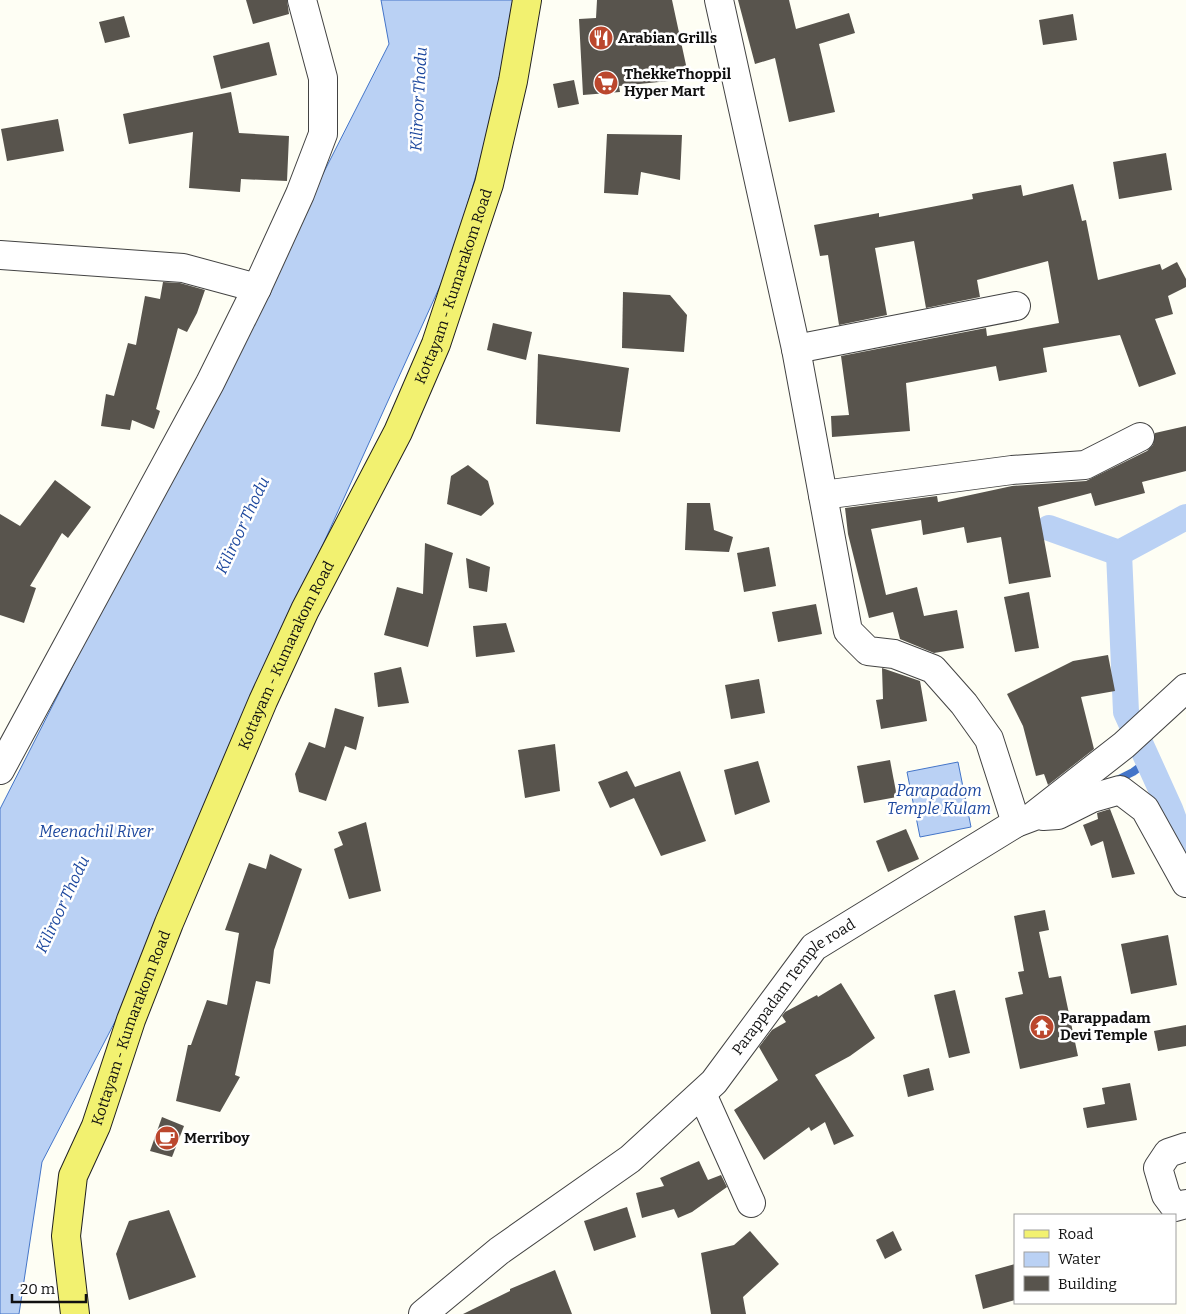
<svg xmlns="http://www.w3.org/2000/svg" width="1186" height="1314" font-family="Bitter,serif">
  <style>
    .water { fill: #bad1f4; stroke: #4475c8 }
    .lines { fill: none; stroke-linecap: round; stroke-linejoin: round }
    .stream { stroke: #4475c8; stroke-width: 8 }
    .canal { stroke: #bad1f4; stroke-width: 26 }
    .building { fill: #58544d }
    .minor-casing { stroke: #434343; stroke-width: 30 }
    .tertiary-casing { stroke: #434343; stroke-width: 30 }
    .primary-casing { stroke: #212121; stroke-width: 30 }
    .minor { stroke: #fff; stroke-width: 28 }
    .tertiary { stroke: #fff; stroke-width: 28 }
    .primary { stroke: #f2f170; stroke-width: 28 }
    .labels { text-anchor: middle; stroke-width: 5; stroke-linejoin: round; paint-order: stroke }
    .poi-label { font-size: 15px; font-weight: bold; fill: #101010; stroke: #fff; text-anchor: start }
    .street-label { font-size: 15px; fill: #101010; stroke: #fff }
    .water-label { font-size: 16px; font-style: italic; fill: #1d489e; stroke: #fff }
  </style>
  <rect width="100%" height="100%" fill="#fefef4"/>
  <g class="water">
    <path d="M 381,0 L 514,0 L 495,110 L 450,264 L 286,626 L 132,989 L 42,1162 L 19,1314 L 0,1314 L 0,809 L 389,44 Z"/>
    <path d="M 958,762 L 971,827 L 920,837 L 907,772 Z"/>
  </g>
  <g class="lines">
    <path class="stream" d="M 1115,781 L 1133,772 L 1148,761"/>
    <g class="canal">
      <path d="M 1049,528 L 1119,553 L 1186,517"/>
      <path d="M 1119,553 L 1126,712 L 1170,809 L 1186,852"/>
    </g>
  </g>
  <g class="building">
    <path d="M 246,0 L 287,0 L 289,14 L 253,24 Z"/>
    <path d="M 597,0 L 672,0 L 689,79 L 619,86 L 620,92 L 583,95 L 579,19 L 596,18 Z"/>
    <path d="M 738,0 L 789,0 L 796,29 L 849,13 L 855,33 L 819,44 L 835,112 L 789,122 L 775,58 L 755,64 Z"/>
    <path d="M 1073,14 L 1077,40 L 1043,45 L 1039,20 Z"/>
    <path d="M 124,16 L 130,37 L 105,43 L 99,22 Z"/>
    <path d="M 269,42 L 277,75 L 221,89 L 213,56 Z"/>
    <path d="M 574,80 L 579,104 L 558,108 L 553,84 Z"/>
    <path d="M 231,92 L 239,133 L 289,136 L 287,181 L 241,179 L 240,192 L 189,188 L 193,132 L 129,144 L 123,114 Z"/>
    <path d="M 58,119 L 64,151 L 7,161 L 1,129 Z"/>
    <path d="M 607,134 L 682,135 L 680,180 L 641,172 L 638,195 L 604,193 Z"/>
    <path d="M 1166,153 L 1172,190 L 1119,199 L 1113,162 Z"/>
    <path d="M 1073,184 L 1082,221 L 1086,220 L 1098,280 L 1160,264 L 1162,270 L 1177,262 L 1186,279 L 1186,287 L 1168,296 L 1173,314 L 1155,319 L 1176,374 L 1139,387 L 1120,335 L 1043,348 L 1047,372 L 999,381 L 996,366 L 906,383 L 910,431 L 832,437 L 831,416 L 849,415 L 841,356 L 986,328 L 987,336 L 1059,323 L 1048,261 L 977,280 L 980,297 L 926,308 L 914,241 L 875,248 L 887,315 L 839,325 L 828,255 L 820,256 L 814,225 L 879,213 L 879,217 L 973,199 L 972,194 L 1021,185 L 1023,196 Z"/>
    <path d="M 163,282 L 180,283 L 205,290 L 197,313 L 187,332 L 178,328 L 156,409 L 160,411 L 154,429 L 132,420 L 130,430 L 101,426 L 106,394 L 114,396 L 128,343 L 136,345 L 145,296 L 160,299 Z"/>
    <path d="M 623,292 L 670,295 L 687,315 L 684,352 L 622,348 Z"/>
    <path d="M 493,323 L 532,332 L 526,360 L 487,350 Z"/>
    <path d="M 538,354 L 629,368 L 620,432 L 536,424 Z"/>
    <path d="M 1186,426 L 1186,471 L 1142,482 L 1145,493 L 1095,506 L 1091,493 L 1038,507 L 1051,577 L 1009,584 L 1001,537 L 967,543 L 964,527 L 923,535 L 921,520 L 871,529 L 886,595 L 917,587 L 924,616 L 957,610 L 964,648 L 934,653 L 900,639 L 893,612 L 869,618 L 848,534 L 845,508 L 937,496 L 938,502 L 1012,486 L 1086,481 L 1147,451 L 1153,445 L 1155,433 Z"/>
    <path d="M 468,465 L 488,481 L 494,504 L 481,516 L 447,504 L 451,476 Z"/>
    <path d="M 55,480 L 91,507 L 68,538 L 62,533 L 30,586 L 36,588 L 24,623 L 0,615 L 0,514 L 20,526 Z"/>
    <path d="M 687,503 L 710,503 L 714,530 L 733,537 L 729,552 L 685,550 Z"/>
    <path d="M 425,543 L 453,553 L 428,647 L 384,635 L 397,587 L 423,594 Z"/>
    <path d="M 769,547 L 776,586 L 744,592 L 737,553 Z"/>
    <path d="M 466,558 L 490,567 L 487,592 L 469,588 Z"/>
    <path d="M 1029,592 L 1039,648 L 1015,652 L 1004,597 Z"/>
    <path d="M 816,604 L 822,634 L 778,642 L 772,612 Z"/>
    <path d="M 506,623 L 515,652 L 476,657 L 473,626 Z"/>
    <path d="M 1108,655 L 1115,691 L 1081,697 L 1094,749 L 1048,785 L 1044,774 L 1036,776 L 1023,726 L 1007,694 L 1073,661 Z"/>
    <path d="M 401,667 L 409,703 L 378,707 L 374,673 Z"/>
    <path d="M 882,668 L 920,681 L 927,721 L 881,729 L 876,700 L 883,699 Z"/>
    <path d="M 759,679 L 765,713 L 731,719 L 725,685 Z"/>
    <path d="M 335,708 L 364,717 L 356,750 L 345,746 L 326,801 L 299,792 L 295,774 L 309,742 L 325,748 Z"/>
    <path d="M 555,744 L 560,791 L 525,798 L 518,750 Z"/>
    <path d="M 890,760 L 897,797 L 864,803 L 857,766 Z"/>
    <path d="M 758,761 L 770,802 L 735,815 L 724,770 Z"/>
    <path d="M 627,771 L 635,787 L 680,771 L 706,841 L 661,856 L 634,798 L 610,808 L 598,782 Z"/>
    <path d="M 1110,809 L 1135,874 L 1112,878 L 1103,841 L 1091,846 L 1083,825 L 1098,819 L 1097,813 Z"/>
    <path d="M 366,822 L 381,891 L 349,899 L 334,849 L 343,845 L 338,832 Z"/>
    <path d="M 906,829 L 919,859 L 888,872 L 876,841 Z"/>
    <path d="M 270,854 L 302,869 L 274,950 L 270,984 L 256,981 L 235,1075 L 240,1077 L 220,1112 L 176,1101 L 188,1045 L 191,1045 L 207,1000 L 227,1005 L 239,933 L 225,930 L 249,863 L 266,869 Z"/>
    <path d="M 1045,910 L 1049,930 L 1039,932 L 1049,978 L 1061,976 L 1078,1056 L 1020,1069 L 1005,998 L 1023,994 L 1018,972 L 1024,971 L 1014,916 Z"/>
    <path d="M 1168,935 L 1177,985 L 1131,994 L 1121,944 Z"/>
    <path d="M 841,983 L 875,1038 L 850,1056 L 815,1075 L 854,1136 L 834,1145 L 825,1122 L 811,1131 L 809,1127 L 764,1160 L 734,1110 L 778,1080 L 759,1047 L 772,1030 L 786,1022 L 782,1016 L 785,1012 L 817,995 L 818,997 Z"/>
    <path d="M 955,990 L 970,1053 L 949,1058 L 934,995 Z"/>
    <path d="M 1186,1025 L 1186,1046 L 1158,1051 L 1154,1031 Z"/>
    <path d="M 929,1068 L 934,1090 L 908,1097 L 903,1075 Z"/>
    <path d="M 1130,1083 L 1137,1120 L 1087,1128 L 1083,1108 L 1105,1104 L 1102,1088 Z"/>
    <path d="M 162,1117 L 184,1126 L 172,1157 L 150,1151 Z"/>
    <path d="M 699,1161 L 708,1180 L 721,1175 L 727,1187 L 692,1212 L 678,1218 L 674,1209 L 642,1218 L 636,1193 L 664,1186 L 660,1178 Z"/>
    <path d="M 627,1207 L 636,1237 L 594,1251 L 584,1221 Z"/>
    <path d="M 169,1210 L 196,1277 L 129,1300 L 116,1254 L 129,1221 Z"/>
    <path d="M 750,1231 L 779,1264 L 743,1297 L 746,1314 L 711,1314 L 701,1253 L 734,1245 Z"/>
    <path d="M 893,1231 L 902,1250 L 885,1259 L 876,1240 Z"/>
    <path d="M 1015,1264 L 1015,1300 L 983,1309 L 975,1275 Z"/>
    <path d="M 555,1270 L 572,1314 L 463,1314 L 510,1291 L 510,1289 Z"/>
  </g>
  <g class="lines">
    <defs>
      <g id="minor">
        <path d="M 719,0 L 796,349 L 848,631 L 868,651 L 894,654 L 933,669 L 964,704 L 989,739 L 1016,823"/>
        <path d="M 0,255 L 183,268 L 257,288"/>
        <path d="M 796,349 L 1016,306"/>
        <path d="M 823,495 L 1012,470 L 1085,465 L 1140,437"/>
        <path d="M 1043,816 L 1058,815 L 1092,798 L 1120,790 L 1145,809 L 1186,883"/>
        <path d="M 702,1094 L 751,1203"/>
        <path d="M 1186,1147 L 1168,1153 L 1158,1168 L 1166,1195 L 1175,1207 L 1186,1204"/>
        <path id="s1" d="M 423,1314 L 499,1251 L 630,1159 L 714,1082 L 814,947 L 1016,823 L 1032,817 L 1124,745 L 1186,688"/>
      </g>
      <path id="tertiary" d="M 0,770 L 210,383 L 257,288 L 300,194 L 323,134 L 323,78 L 302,0"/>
      <g id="primary">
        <path id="s2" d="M 75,1314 L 66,1236 L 73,1176 L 96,1126 L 131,1020 L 169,923 L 263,701 L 305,610 L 398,432 L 436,344 L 489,184 L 513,81 L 527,0"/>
      </g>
    </defs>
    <use href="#minor" class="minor-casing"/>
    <use href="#tertiary" class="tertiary-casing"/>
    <use href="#primary" class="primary-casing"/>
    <use href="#minor" class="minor"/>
    <use href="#tertiary" class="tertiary"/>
    <use href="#primary" class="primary"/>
  </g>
  <defs>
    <symbol id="restaurant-disc" viewBox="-11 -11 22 22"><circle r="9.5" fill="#bb472d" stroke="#fff"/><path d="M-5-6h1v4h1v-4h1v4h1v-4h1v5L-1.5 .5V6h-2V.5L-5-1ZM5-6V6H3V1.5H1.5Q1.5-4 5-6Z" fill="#fff"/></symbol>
    <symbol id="supermarket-disc" viewBox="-11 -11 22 22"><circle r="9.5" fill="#bb472d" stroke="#fff"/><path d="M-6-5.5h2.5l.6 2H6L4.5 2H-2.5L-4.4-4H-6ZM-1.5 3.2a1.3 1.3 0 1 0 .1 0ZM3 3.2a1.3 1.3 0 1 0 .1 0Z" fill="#fff"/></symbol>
    <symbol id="temple-disc" viewBox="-11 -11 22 22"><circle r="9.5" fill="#bb472d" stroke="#fff"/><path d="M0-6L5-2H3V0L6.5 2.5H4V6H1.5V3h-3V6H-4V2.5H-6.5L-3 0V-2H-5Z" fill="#fff"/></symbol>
    <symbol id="cafe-disc" viewBox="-11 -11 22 22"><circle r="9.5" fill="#bb472d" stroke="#fff"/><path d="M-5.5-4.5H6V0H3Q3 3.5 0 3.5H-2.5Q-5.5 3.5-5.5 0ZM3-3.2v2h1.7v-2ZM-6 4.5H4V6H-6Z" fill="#fff"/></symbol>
  </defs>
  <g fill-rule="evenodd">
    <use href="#restaurant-disc" x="587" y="24" width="28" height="28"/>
    <use href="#supermarket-disc" x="592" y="69" width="28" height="28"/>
    <use href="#temple-disc" x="1028" y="1013" width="28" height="28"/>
    <use href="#cafe-disc" x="153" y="1124" width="28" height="28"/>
  </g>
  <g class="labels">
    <g class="poi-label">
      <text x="618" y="43">Arabian Grills</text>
      <text x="624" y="79">ThekkeThoppil<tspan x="624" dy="17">Hyper Mart</tspan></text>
      <text x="1060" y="1023">Parappadam<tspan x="1060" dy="17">Devi Temple</tspan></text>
      <text x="184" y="1143">Merriboy</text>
    </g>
    <g class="street-label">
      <text dy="5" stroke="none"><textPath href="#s2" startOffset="1108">Kottayam - Kumarakom Road</textPath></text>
      <text dy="5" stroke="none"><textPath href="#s2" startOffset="702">Kottayam - Kumarakom Road</textPath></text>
      <text dy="5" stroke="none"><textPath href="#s1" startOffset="498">Parappadam Temple road</textPath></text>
      <text dy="5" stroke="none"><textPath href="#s2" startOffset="298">Kottayam - Kumarakom Road</textPath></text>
    </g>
    <g class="water-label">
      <text transform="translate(418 99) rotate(-87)" y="6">Kiliroor Thodu</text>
      <text transform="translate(242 525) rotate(-65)" y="6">Kiliroor Thodu</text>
      <text x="939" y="796">Parapadom<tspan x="939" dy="18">Temple Kulam</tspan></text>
      <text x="96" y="837">Meenachil River</text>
      <text transform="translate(62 904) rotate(-65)" y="6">Kiliroor Thodu</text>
    </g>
  </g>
  <rect x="1014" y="1214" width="162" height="90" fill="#ffffff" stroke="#9f9f9f"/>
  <rect x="1024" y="1230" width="25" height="8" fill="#f2f170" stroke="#9f9f9f"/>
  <text x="1058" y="1239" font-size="15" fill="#101010">Road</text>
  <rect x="1024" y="1252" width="25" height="15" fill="#bad1f4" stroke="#9f9f9f"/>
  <text x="1058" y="1264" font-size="15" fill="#101010">Water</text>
  <rect x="1024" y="1276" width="25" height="15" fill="#58544d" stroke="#9f9f9f"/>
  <text x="1058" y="1289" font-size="15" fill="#101010">Building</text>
  <path d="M12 1294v8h74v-8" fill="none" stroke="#101010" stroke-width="2.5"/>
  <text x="20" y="1294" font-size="15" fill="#101010" stroke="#ffffff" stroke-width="4" paint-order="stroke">20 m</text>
</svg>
